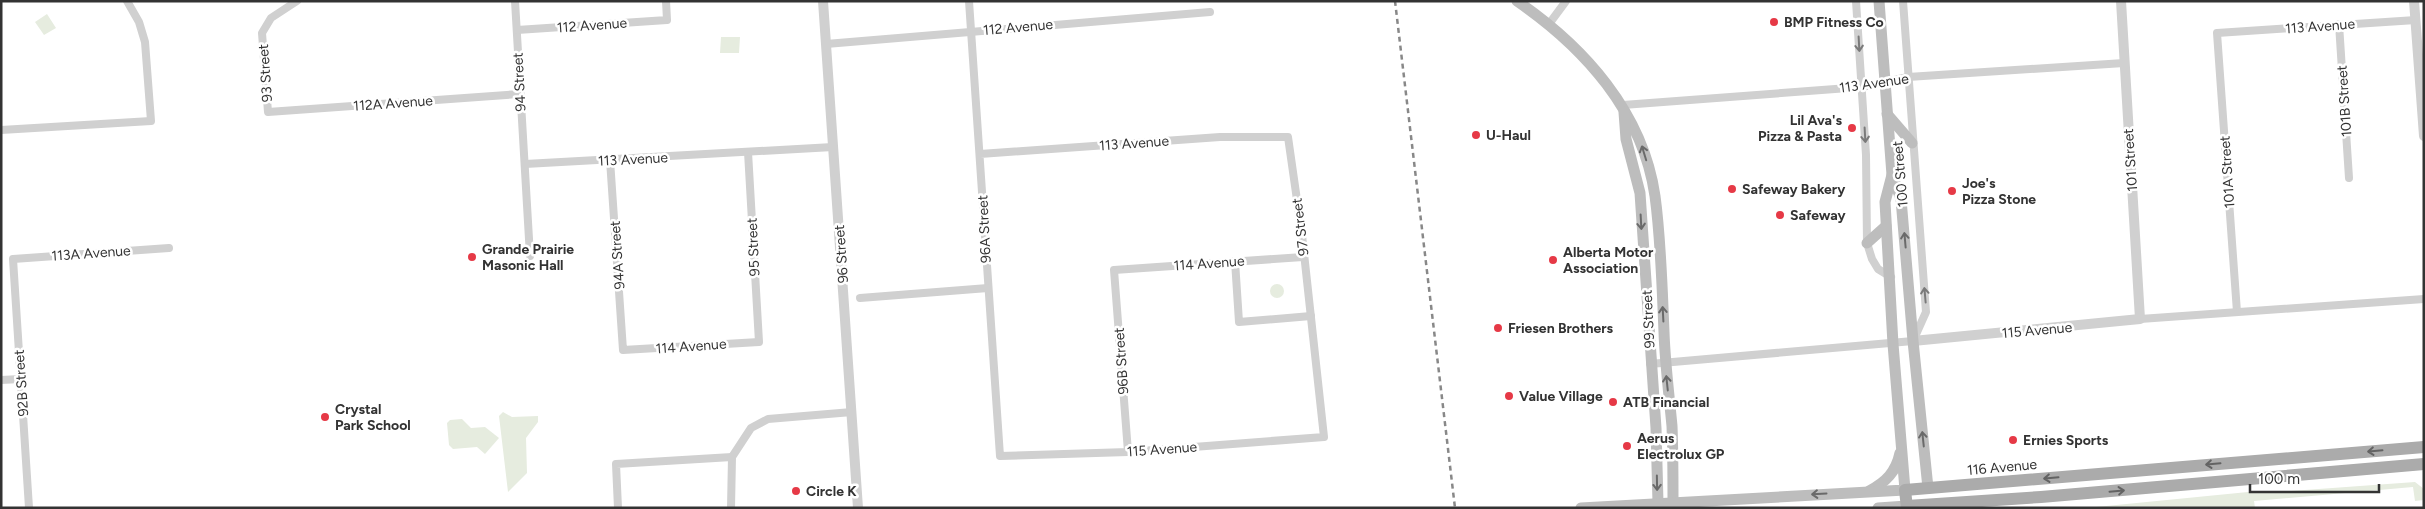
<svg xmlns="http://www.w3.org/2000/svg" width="2425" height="509" font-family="Figtree,sans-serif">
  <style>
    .green { fill: #e6ecdf }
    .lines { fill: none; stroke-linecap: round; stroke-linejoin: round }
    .minor { stroke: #d0d0d0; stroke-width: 8 }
    .tertiary { stroke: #d0d0d0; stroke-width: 10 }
    .secondary { stroke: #bdbdbd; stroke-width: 11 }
    .primary { stroke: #ababab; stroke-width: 12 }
    .rail { stroke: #888; stroke-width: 2.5; stroke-dasharray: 5 4; stroke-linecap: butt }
    .oneway { stroke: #7a7a7a }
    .oneway2 { stroke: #6a6a6a }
    .oneway3 { stroke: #636363 }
    .poi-dot { fill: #e63946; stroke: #fff; stroke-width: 2 }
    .labels { text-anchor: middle; stroke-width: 5; stroke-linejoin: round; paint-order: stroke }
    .poi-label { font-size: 14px; font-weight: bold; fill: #333; stroke: #fff; text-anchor: start }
    .street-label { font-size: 14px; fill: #333; stroke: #fff }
  </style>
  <rect width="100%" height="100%" fill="#fff"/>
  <g class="green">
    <path d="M 47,14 L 56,28 L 44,35 L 35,22 Z"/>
    <path d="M 721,37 L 740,37 L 739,53 L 720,53 Z"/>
    <circle cx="1277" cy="291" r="7"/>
    <path d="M 503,412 L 512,417 L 538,416 L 538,422 L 526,438 L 527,473 L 508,492 L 499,416 Z"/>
    <path d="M 462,419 L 471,428 L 485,427 L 499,438 L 485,454 L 477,447 L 453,449 L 449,445 L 447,423 L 450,420 Z"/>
    <path d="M 2415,482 L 2424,489 L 2424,500 L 2415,501 L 2413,487 L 2254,501 L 2255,508 L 2086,508 L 2258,491 L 2291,491 Z"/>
  </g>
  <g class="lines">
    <g class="minor">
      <path d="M 297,1 L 271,18 L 262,33 L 268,112 L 519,94"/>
      <path d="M 515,1 L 530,256"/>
      <path d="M 969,1 L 1000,456 L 1128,452 L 1324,437 L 1302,235 L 1288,137 L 1220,137 L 980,154"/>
      <path d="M 1856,1 L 1866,155 L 1867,243 L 1872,259 L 1878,269 L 1891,277"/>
      <path d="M 1549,24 L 1566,1"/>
      <path d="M 2339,24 L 2349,178"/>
      <path d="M 517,30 L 667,20 L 666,1"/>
      <path d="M 826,44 L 1210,12"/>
      <path d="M 1623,105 L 1862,87 L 1908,77 L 2124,63"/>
      <path d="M 1,130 L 151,121 L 145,42 L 139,22 L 127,1"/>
      <path d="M 610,160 L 623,350 L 759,342 L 748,152"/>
      <path d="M 525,164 L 833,147"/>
      <path d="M 1235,261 L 1239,322 L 1311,316"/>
      <path d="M 860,298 L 988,288"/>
      <path d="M 2237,312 L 2217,33 L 2416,20"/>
      <path d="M 2140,319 L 2424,299"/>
      <path d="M 1650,364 L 1913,341 L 1926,312 L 1903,1"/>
      <path d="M 1,380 L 21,379"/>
      <path d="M 1128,452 L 1114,270 L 1303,257"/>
      <path d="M 29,508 L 13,259 L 169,248"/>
      <path d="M 618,508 L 616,464 L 732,457"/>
      <path d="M 731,508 L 732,457 L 751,428 L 768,419 L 852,412"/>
    </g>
    <g class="tertiary">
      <path d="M 823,1 L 858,508"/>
      <path d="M 2414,1 L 2424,136"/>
      <path d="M 1913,341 L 2140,319 L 2121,1"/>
    </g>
    <g class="secondary">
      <path d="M 1517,1 C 1584,47 1643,112 1655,196 C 1661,240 1662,286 1664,332 C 1665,363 1669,394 1672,426 C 1673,451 1673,476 1673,502"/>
      <path d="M 1879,1 L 1892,175 L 1901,199 L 1913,341 L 1928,488"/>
      <path d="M 1624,112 L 1626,139 L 1640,193 L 1656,428 L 1658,503"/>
      <path d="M 1887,114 L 1912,143"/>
      <path d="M 1867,243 L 1886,226"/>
      <path d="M 1869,491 C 1886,482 1896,472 1900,453"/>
      <path d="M 1581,508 L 1905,490 L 1893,344 L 1885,202 L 1892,175"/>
      <path d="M 1878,508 L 1907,506"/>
    </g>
    <g class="primary">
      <path d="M 1907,506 L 2041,497 L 2424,464"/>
      <path d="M 1907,508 L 1905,490 L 2424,447"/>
    </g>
    <path class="rail" d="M 1395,1 L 1455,508"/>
  </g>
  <defs><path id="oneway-shaft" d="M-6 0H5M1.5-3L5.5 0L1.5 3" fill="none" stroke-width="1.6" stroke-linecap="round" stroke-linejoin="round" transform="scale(1.25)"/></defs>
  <g class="oneway">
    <use href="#oneway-shaft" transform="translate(1859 44) rotate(87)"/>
    <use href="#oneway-shaft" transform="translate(1865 135) rotate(87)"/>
    <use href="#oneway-shaft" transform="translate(1925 295) rotate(-95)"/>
  </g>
  <g class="oneway2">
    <use href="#oneway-shaft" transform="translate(1644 153) rotate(-107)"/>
    <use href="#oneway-shaft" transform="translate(1641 222) rotate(87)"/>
    <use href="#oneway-shaft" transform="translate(1905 240) rotate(-95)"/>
    <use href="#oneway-shaft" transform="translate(1663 314) rotate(-93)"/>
    <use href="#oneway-shaft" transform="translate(1667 383) rotate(-96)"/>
    <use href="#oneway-shaft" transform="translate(1923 439) rotate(-96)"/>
    <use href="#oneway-shaft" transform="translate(1657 483) rotate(89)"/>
    <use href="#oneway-shaft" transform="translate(1819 494) rotate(177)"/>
  </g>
  <g class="oneway3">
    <use href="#oneway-shaft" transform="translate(2375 451) rotate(175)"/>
    <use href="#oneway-shaft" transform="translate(2213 464) rotate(175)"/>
    <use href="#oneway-shaft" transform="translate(2051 478) rotate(175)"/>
    <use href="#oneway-shaft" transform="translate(2117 491) rotate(-5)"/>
  </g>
  <g class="poi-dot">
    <circle cx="1774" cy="22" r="5"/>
    <circle cx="1852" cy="128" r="5"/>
    <circle cx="1476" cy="135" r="5"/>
    <circle cx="1732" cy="189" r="5"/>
    <circle cx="1952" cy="191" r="5"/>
    <circle cx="1780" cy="215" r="5"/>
    <circle cx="472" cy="257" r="5"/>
    <circle cx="1553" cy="260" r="5"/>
    <circle cx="1498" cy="328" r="5"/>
    <circle cx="1509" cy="396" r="5"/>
    <circle cx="1613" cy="402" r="5"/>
    <circle cx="325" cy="417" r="5"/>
    <circle cx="2013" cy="440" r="5"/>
    <circle cx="1627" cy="446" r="5"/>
    <circle cx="796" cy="491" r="5"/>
  </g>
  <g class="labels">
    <g class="poi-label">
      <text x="1784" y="27">BMP Fitness Co</text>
      <text x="1842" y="125" text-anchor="end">Lil Ava's<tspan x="1842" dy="16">Pizza &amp; Pasta</tspan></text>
      <text x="1486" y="140">U-Haul</text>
      <text x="1962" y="188">Joe's<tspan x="1962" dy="16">Pizza Stone</tspan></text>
      <text x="1742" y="194">Safeway Bakery</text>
      <text x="1790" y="220">Safeway</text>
      <text x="482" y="254">Grande Prairie<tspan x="482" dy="16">Masonic Hall</tspan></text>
      <text x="1563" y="257">Alberta Motor<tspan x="1563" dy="16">Association</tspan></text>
      <text x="1508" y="333">Friesen Brothers</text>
      <text x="1519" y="401">Value Village</text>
      <text x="1623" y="407">ATB Financial</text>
      <text x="335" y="414">Crystal<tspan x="335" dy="16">Park School</tspan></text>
      <text x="1637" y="443">Aerus<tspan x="1637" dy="16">Electrolux GP</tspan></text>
      <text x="2023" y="445">Ernies Sports</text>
      <text x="806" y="496">Circle K</text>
    </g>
    <g class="street-label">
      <text transform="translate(592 25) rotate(-4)" y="5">112 Avenue</text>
      <text transform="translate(2320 26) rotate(-4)" y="5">113 Avenue</text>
      <text transform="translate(1018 27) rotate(-5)" y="5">112 Avenue</text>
      <text transform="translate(265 73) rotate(-94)" y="5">93 Street</text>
      <text transform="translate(519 82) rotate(-93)" y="5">94 Street</text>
      <text transform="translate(1874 83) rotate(-8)" y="5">113 Avenue</text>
      <text transform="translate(2344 101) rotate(-94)" y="5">101B Street</text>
      <text transform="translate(393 103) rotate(-4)" y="5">112A Avenue</text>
      <text transform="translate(1134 143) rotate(-4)" y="5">113 Avenue</text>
      <text transform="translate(633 159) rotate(-3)" y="5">113 Avenue</text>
      <text transform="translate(2130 160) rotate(-94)" y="5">101 Street</text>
      <text transform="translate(2227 172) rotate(-94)" y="5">101A Street</text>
      <text transform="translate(1900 174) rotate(-95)" y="5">100 Street</text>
      <text transform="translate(1300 227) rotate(-97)" y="5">97 Street</text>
      <text transform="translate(984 229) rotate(-93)" y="5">96A Street</text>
      <text transform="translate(753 247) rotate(-93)" y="5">95 Street</text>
      <text transform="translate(91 253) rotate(-4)" y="5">113A Avenue</text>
      <text transform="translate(841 254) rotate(-94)" y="5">96 Street</text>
      <text transform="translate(617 255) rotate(-94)" y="5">94A Street</text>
      <text transform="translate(1209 263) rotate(-4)" y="5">114 Avenue</text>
      <text transform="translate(1648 319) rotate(-93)" y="5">99 Street</text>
      <text transform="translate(2037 330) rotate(-5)" y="5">115 Avenue</text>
      <text transform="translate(691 346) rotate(-4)" y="5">114 Avenue</text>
      <text transform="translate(1121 361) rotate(-94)" y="5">96B Street</text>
      <text transform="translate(21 383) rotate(-94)" y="5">92B Street</text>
      <text transform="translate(1162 449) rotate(-4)" y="5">115 Avenue</text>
      <text transform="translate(2002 467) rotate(-5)" y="5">116 Avenue</text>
    </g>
  </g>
  <rect width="2425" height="509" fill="none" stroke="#333333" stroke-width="5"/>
  <path d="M2250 484v8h129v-8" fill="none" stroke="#333333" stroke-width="2.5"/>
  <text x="2258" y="484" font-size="15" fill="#333333" stroke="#ffffff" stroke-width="4" paint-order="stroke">100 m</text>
</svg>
